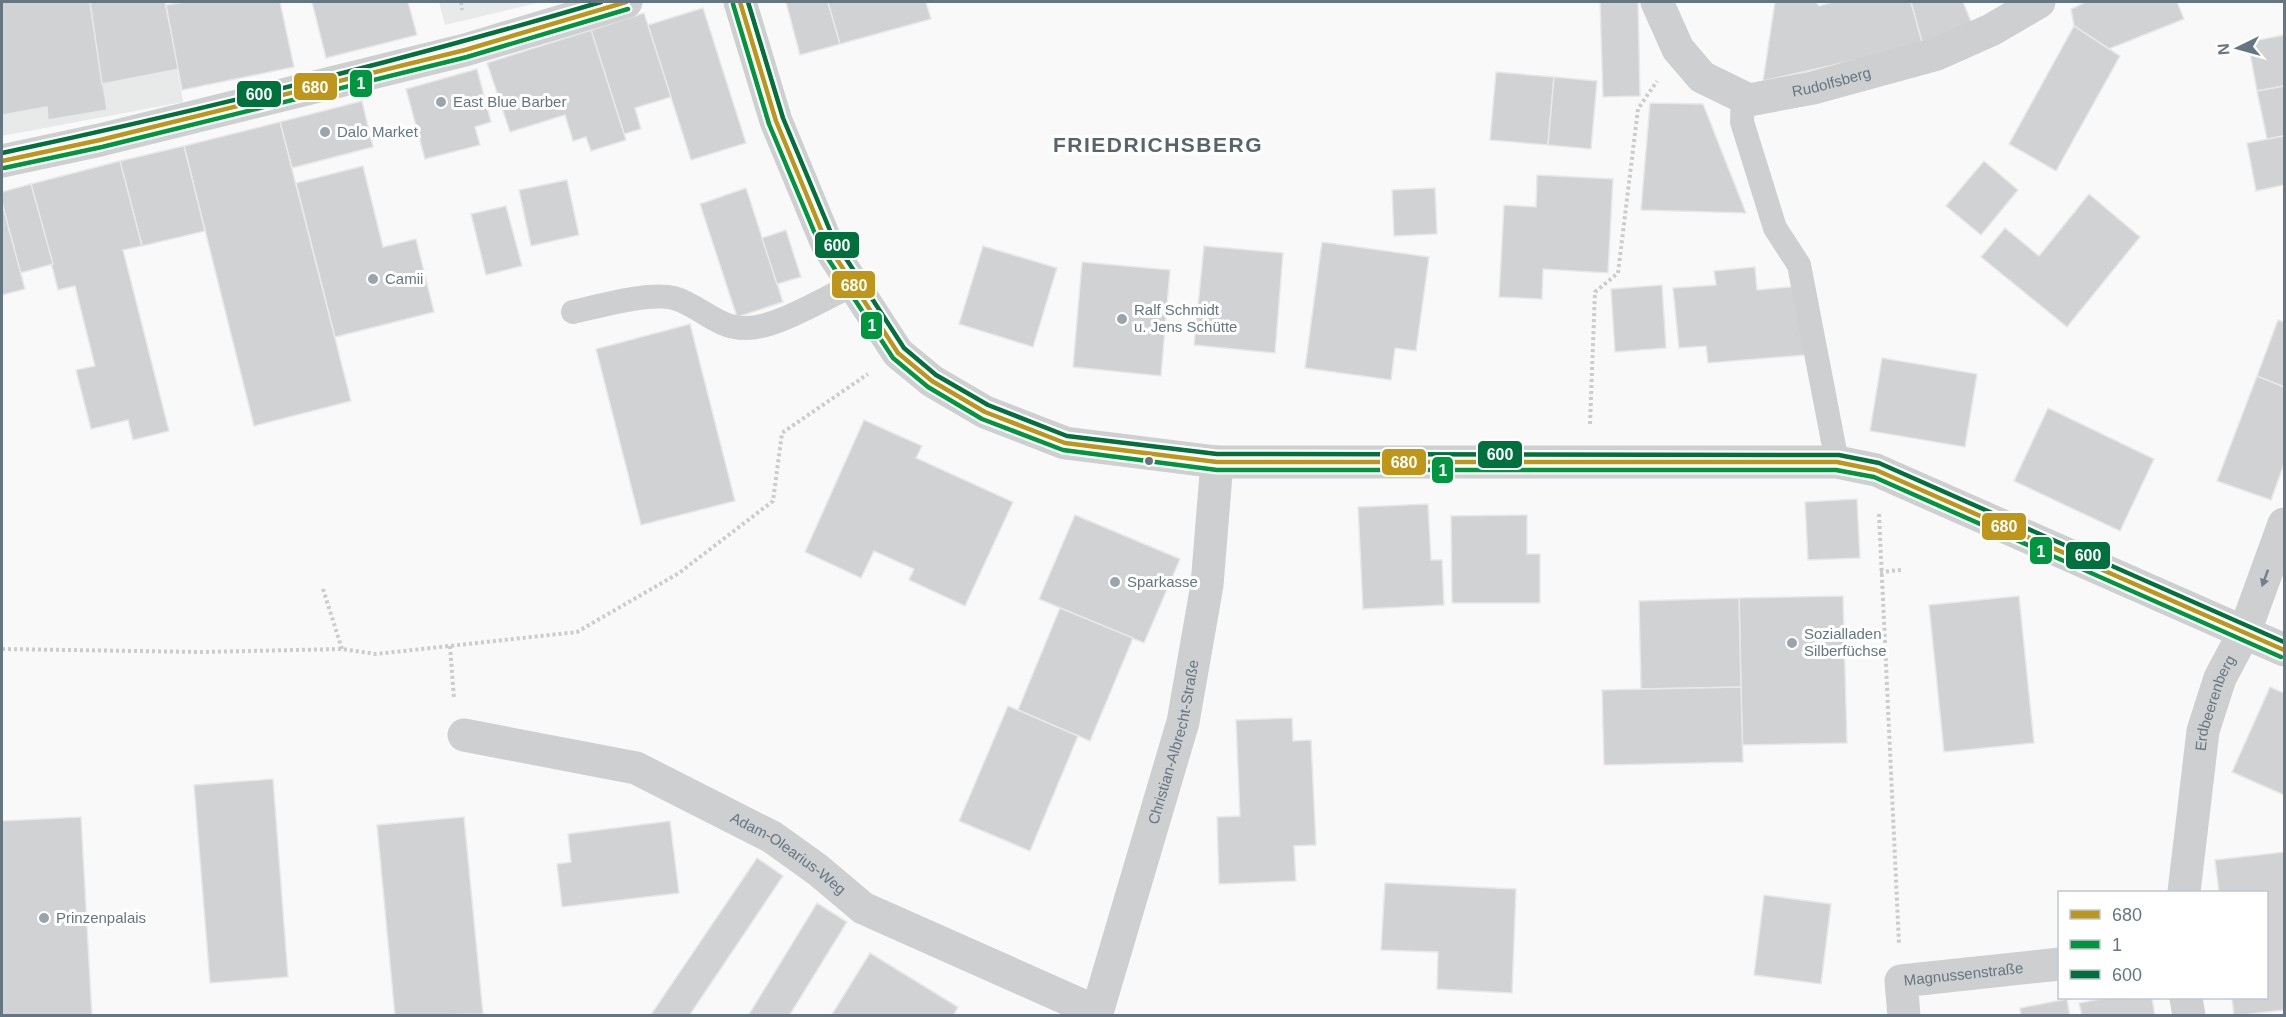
<svg xmlns="http://www.w3.org/2000/svg" width="2286" height="1017" font-family="Arial,sans-serif">
  <style>
    .built { fill: #e8e9e9 }
    .building { fill: #d0d2d3; stroke: #e8e8e8; stroke-width: 1.5 }
    .lines { fill: none; stroke-linecap: round; stroke-linejoin: round }
    .path { stroke: #cbcccd; stroke-width: 4; stroke-dasharray: 3 3; stroke-linecap: butt }
    .service { stroke: #cecfd0; stroke-width: 24 }
    .minor { stroke: #cecfd0; stroke-width: 33 }
    .tertiary { stroke: #cecfd0; stroke-width: 33 }
    .bus-1-casing { stroke: #fff; stroke-width: 9 }
    .bus-2-casing { stroke: #fff; stroke-width: 9 }
    .bus-3-casing { stroke: #fff; stroke-width: 9 }
    .bus-1 { stroke: #be9619; stroke-width: 4.5 }
    .bus-2 { stroke: #00963f; stroke-width: 4.5 }
    .bus-3 { stroke: #00713c; stroke-width: 4.5 }
    .oneway { fill: #707f8b }
    .poi-dot { fill: #99a4ac; stroke: #fff; stroke-width: 2 }
    .bus-dot { fill: #657683; stroke: #fff; stroke-width: 2 }
    .labels { text-anchor: middle; stroke-width: 6; stroke-linejoin: round; paint-order: stroke }
    .street-label { font-size: 15px; fill: #657683; stroke: #fff }
    .poi-label { font-size: 15px; fill: #657683; stroke: #fff; text-anchor: start }
    .district-label { font-size: 21px; font-weight: bold; letter-spacing: 1.5px; fill: #57646e; stroke: #fff }
    .line-badge { stroke: #fff; stroke-width: 2 }
    .badge-label { font-size: 16px; text-anchor: middle; font-weight: bold; fill: #fff }
  </style>
  <rect width="100%" height="100%" fill="#f9f9f9"/>
  <g class="built">
    <path d="M 2,2 L 164,2 L 183,102 L 2,136 Z"/>
    <path d="M 439,2 L 541,2 L 445,25 Z"/>
  </g>
  <g class="building">
    <path d="M 2,2 L 90,2 L 107,110 L 48,120 L 47,107 L 2,115 Z"/>
    <path d="M 90,2 L 165,2 L 179,69 L 102,84 Z"/>
    <path d="M 185,2 L 280,2 L 294,67 L 182,90 L 166,5 Z"/>
    <path d="M 312,2 L 408,2 L 417,35 L 326,58 Z"/>
    <path d="M 786,2 L 828,2 L 840,44 L 800,55 Z"/>
    <path d="M 828,2 L 926,2 L 931,19 L 840,44 Z"/>
    <path d="M 1600,2 L 1638,2 L 1640,96 L 1603,97 Z"/>
    <path d="M 1775,2 L 1816,2 L 1819,6 L 1833,2 L 1911,2 L 1923,45 L 1763,81 Z"/>
    <path d="M 1911,2 L 1963,2 L 1972,24 L 1923,45 Z"/>
    <path d="M 2086,2 L 2177,2 L 2184,19 L 2109,49 L 2074,26 L 2071,9 Z"/>
    <path d="M 703,8 L 746,143 L 691,160 L 648,25 Z"/>
    <path d="M 644,13 L 671,97 L 635,108 L 641,129 L 624,134 L 591,30 Z"/>
    <path d="M 2074,26 L 2120,56 L 2056,171 L 2009,144 Z"/>
    <path d="M 591,30 L 626,140 L 591,151 L 586,137 L 573,141 L 565,115 L 510,132 L 487,63 Z"/>
    <path d="M 2284,35 L 2284,86 L 2257,91 L 2248,42 Z"/>
    <path d="M 477,69 L 491,122 L 475,127 L 480,145 L 425,159 L 406,89 Z"/>
    <path d="M 1496,72 L 1554,77 L 1548,145 L 1490,140 Z"/>
    <path d="M 1554,77 L 1597,81 L 1591,149 L 1548,145 Z"/>
    <path d="M 2284,86 L 2284,136 L 2267,139 L 2257,91 Z"/>
    <path d="M 362,101 L 373,147 L 292,168 L 280,122 Z"/>
    <path d="M 1650,103 L 1703,104 L 1746,213 L 1641,210 Z"/>
    <path d="M 280,122 L 351,401 L 254,426 L 184,146 Z"/>
    <path d="M 2284,136 L 2284,185 L 2256,191 L 2247,143 Z"/>
    <path d="M 184,146 L 205,231 L 142,246 L 120,161 Z"/>
    <path d="M 120,161 L 142,246 L 123,250 L 169,431 L 133,440 L 128,420 L 91,429 L 76,370 L 95,366 L 75,286 L 58,290 L 31,184 Z"/>
    <path d="M 1984,161 L 2018,190 L 1981,235 L 1946,206 Z"/>
    <path d="M 363,166 L 383,247 L 416,239 L 434,312 L 335,337 L 296,183 Z"/>
    <path d="M 1537,175 L 1613,179 L 1608,273 L 1543,269 L 1542,299 L 1499,297 L 1504,205 L 1536,207 Z"/>
    <path d="M 567,180 L 579,235 L 531,246 L 519,190 Z"/>
    <path d="M 31,184 L 53,264 L 20,273 L 2,203 L 2,192 Z"/>
    <path d="M 746,188 L 783,302 L 737,317 L 700,204 Z"/>
    <path d="M 1435,188 L 1437,234 L 1394,236 L 1392,190 Z"/>
    <path d="M 2089,194 L 2140,237 L 2067,327 L 1981,257 L 2005,228 L 2039,256 Z"/>
    <path d="M 2,203 L 25,289 L 2,295 Z"/>
    <path d="M 506,206 L 522,266 L 486,275 L 471,214 Z"/>
    <path d="M 786,230 L 801,277 L 777,284 L 762,238 Z"/>
    <path d="M 1322,242 L 1429,257 L 1416,351 L 1395,348 L 1391,380 L 1305,368 Z"/>
    <path d="M 983,246 L 1057,268 L 1033,347 L 959,324 Z"/>
    <path d="M 1204,246 L 1283,253 L 1275,353 L 1194,345 Z"/>
    <path d="M 1082,262 L 1170,270 L 1161,376 L 1073,367 Z"/>
    <path d="M 1755,267 L 1757,290 L 1800,286 L 1806,355 L 1708,363 L 1706,346 L 1679,348 L 1673,288 L 1716,285 L 1714,271 Z"/>
    <path d="M 1662,285 L 1666,348 L 1615,352 L 1611,289 Z"/>
    <path d="M 2278,320 L 2284,322 L 2284,387 L 2257,376 Z"/>
    <path d="M 690,324 L 735,501 L 641,525 L 596,349 Z"/>
    <path d="M 1882,358 L 1977,374 L 1965,447 L 1870,431 Z"/>
    <path d="M 2257,376 L 2284,387 L 2284,464 L 2271,500 L 2217,481 Z"/>
    <path d="M 2048,408 L 2154,459 L 2120,531 L 2014,481 Z"/>
    <path d="M 864,420 L 922,446 L 916,458 L 1013,502 L 965,606 L 909,580 L 914,569 L 874,551 L 861,578 L 805,552 Z"/>
    <path d="M 1857,499 L 1860,558 L 1808,560 L 1805,502 Z"/>
    <path d="M 1428,504 L 1431,560 L 1442,560 L 1444,605 L 1363,609 L 1358,507 Z"/>
    <path d="M 1075,515 L 1180,559 L 1144,643 L 1039,599 Z"/>
    <path d="M 1527,515 L 1527,554 L 1540,554 L 1540,603 L 1452,603 L 1451,516 Z"/>
    <path d="M 1843,596 L 1847,743 L 1742,745 L 1739,598 Z"/>
    <path d="M 2019,596 L 2034,743 L 1944,752 L 1929,605 Z"/>
    <path d="M 1739,598 L 1741,687 L 1641,689 L 1639,601 Z"/>
    <path d="M 1060,608 L 1133,638 L 1090,741 L 1018,710 Z"/>
    <path d="M 1741,687 L 1743,762 L 1604,765 L 1602,690 Z"/>
    <path d="M 2270,687 L 2284,693 L 2284,795 L 2232,772 Z"/>
    <path d="M 1008,706 L 1078,736 L 1030,851 L 959,821 Z"/>
    <path d="M 1292,718 L 1293,741 L 1311,740 L 1316,845 L 1294,846 L 1296,881 L 1219,884 L 1217,817 L 1240,816 L 1236,720 Z"/>
    <path d="M 273,779 L 288,977 L 210,983 L 194,785 Z"/>
    <path d="M 81,817 L 92,1016 L 2,1016 L 2,821 Z"/>
    <path d="M 464,817 L 483,1014 L 395,1016 L 377,825 Z"/>
    <path d="M 670,821 L 679,893 L 562,907 L 557,864 L 571,862 L 568,834 Z"/>
    <path d="M 2284,852 L 2284,1010 L 2234,1016 L 2232,998 L 2266,998 L 2266,892 L 2219,892 L 2215,860 Z"/>
    <path d="M 757,858 L 783,876 L 689,1016 L 650,1016 Z"/>
    <path d="M 1385,883 L 1516,889 L 1512,993 L 1437,989 L 1438,952 L 1381,950 Z"/>
    <path d="M 1764,895 L 1831,904 L 1821,984 L 1754,975 Z"/>
    <path d="M 817,903 L 847,922 L 789,1016 L 748,1016 Z"/>
    <path d="M 870,953 L 958,1007 L 953,1016 L 831,1016 Z"/>
    <path d="M 2106,998 L 2152,998 L 2155,1016 L 2082,1016 L 2079,1003 Z"/>
    <path d="M 2067,999 L 2070,1016 L 2021,1016 L 2020,1008 Z"/>
  </g>
  <g class="lines">
    <g class="path">
      <path d="M 461,2 L 462,10"/>
      <path d="M 1590,424 L 1595,292 L 1618,273 L 1638,109 L 1657,81"/>
      <path d="M 1879,514 L 1899,944"/>
      <path d="M 1880,572 L 1901,570"/>
      <path d="M 323,589 L 342,649"/>
      <path d="M 450,646 L 454,699"/>
      <path d="M 2,649 L 202,652 L 342,649 L 376,654 L 577,632 L 679,573 L 773,501 L 782,433 L 868,374"/>
    </g>
    <g class="service">
      <path d="M 1743,97 L 1742,122 L 1775,228 L 1799,265 L 1837,462"/>
      <path d="M 573,312 C 600,306 648,292 674,298 C 699,305 718,329 746,328 C 777,328 824,298 853,285"/>
    </g>
    <g class="minor">
      <path id="s1" d="M 1657,2 L 1678,49 L 1702,77 L 1749,100 L 1813,88 L 1937,54 L 1991,30 L 2039,2"/>
      <path id="s2" d="M 464,735 L 636,768 L 772,837 L 818,870 L 863,908 L 1097,1012"/>
      <path id="s3" d="M 2184,892 L 2203,731 L 2220,678 L 2245,631 L 2284,524"/>
      <path d="M 2186,998 L 2189,1016"/>
      <path id="s4" d="M 1096,1016 L 1183,722 L 1207,585 L 1217,462"/>
      <path id="s5" d="M 1904,1016 L 1901,981 L 2060,964"/>
    </g>
    <g class="tertiary">
      <path d="M 740,2 L 776,121 L 827,244 L 898,353 L 932,381 L 985,412 L 1065,443 L 1217,462 L 1837,462 L 1876,470 L 2284,650"/>
      <path d="M 2,161 L 100,140 L 465,50 L 626,2"/>
    </g>
    <defs>
      <g id="bus-1">
        <path d="M 740,2 L 776,121 L 827,244 L 898,353 L 932,381 L 985,412 L 1065,443 L 1217,462 L 1837,462 L 1876,470 L 2284,650"/>
        <path d="M 2,161 L 100,140 L 465,50 L 626,2"/>
      </g>
      <g id="bus-2">
        <path d="M 733,4 L 769,124 L 821,248 L 893,358 L 928,387 L 982,419 L 1063,450 L 1217,470 L 1836,470 L 1874,477 L 2281,657"/>
        <path d="M 4,168 L 102,147 L 467,57 L 628,9"/>
      </g>
      <g id="bus-3">
        <path d="M 748,2 L 783,118 L 834,240 L 904,348 L 936,375 L 988,405 L 1067,436 L 1217,454 L 1839,455 L 1879,463 L 2284,642"/>
        <path d="M 2,153 C 203,110 404,60 601,2"/>
      </g>
    </defs>
    <use href="#bus-1" class="bus-1-casing"/>
    <use href="#bus-2" class="bus-2-casing"/>
    <use href="#bus-3" class="bus-3-casing"/>
    <use href="#bus-1" class="bus-1"/>
    <use href="#bus-2" class="bus-2"/>
    <use href="#bus-3" class="bus-3"/>
  </g>
  <defs><path id="oneway-solid" d="M-6-.8H1V-3.2L6.5 0L1 3.2V.8H-6Z" transform="scale(1.5)"/></defs>
  <use class="oneway" href="#oneway-solid" transform="translate(2265 578) rotate(110)"/>
  <g class="poi-dot">
    <circle cx="441" cy="102" r="6"/>
    <circle cx="325" cy="132" r="6"/>
    <circle cx="373" cy="279" r="6"/>
    <circle cx="1122" cy="319" r="6"/>
    <circle cx="1115" cy="582" r="6"/>
    <circle cx="1792" cy="643" r="6"/>
    <circle cx="44" cy="918" r="6"/>
  </g>
  <circle class="bus-dot" cx="1149" cy="461" r="5"/>
  <g class="labels">
    <g class="street-label">
      <text dy="5" stroke="none"><textPath href="#s1" startOffset="225">Rudolfsberg</textPath></text>
      <text dy="5" stroke="none"><textPath href="#s3" startOffset="192">Erdbeerenberg</textPath></text>
      <text dy="5" stroke="none"><textPath href="#s4" startOffset="285">Christian-Albrecht-Straße</textPath></text>
      <text dy="5" stroke="none"><textPath href="#s2" startOffset="350">Adam-Olearius-Weg</textPath></text>
      <text dy="5" stroke="none"><textPath href="#s5" startOffset="98">Magnussenstraße</textPath></text>
    </g>
    <g class="poi-label">
      <text x="453" y="107">East Blue Barber</text>
      <text x="337" y="137">Dalo Market</text>
      <text x="385" y="284">Camii</text>
      <text x="1134" y="315">Ralf Schmidt<tspan x="1134" dy="17">u. Jens Schütte</tspan></text>
      <text x="1127" y="587">Sparkasse</text>
      <text x="1804" y="639">Sozialladen<tspan x="1804" dy="17">Silberfüchse</tspan></text>
      <text x="56" y="923">Prinzenpalais</text>
    </g>
    <g class="district-label">
      <text x="1158" y="152">FRIEDRICHSBERG</text>
    </g>
  </g>
  <g class="line-badge">
    <rect x="349" y="69" width="24" height="29" rx="6" fill="#00963f"/>
    <rect x="293" y="72" width="45" height="29" rx="6" fill="#be9619"/>
    <rect x="236" y="80" width="46" height="28" rx="6" fill="#00713c"/>
    <rect x="814" y="231" width="46" height="28" rx="6" fill="#00713c"/>
    <rect x="831" y="270" width="45" height="29" rx="6" fill="#be9619"/>
    <rect x="860" y="311" width="23" height="29" rx="6" fill="#00963f"/>
    <rect x="1477" y="440" width="46" height="29" rx="6" fill="#00713c"/>
    <rect x="1381" y="448" width="46" height="28" rx="6" fill="#be9619"/>
    <rect x="1431" y="456" width="23" height="28" rx="6" fill="#00963f"/>
    <rect x="1981" y="512" width="46" height="29" rx="6" fill="#be9619"/>
    <rect x="2029" y="536" width="24" height="29" rx="6" fill="#00963f"/>
    <rect x="2065" y="541" width="46" height="29" rx="6" fill="#00713c"/>
  </g>
  <g class="badge-label">
    <text x="361" y="89">1</text>
    <text x="315" y="93">680</text>
    <text x="259" y="100">600</text>
    <text x="837" y="251">600</text>
    <text x="854" y="291">680</text>
    <text x="872" y="331">1</text>
    <text x="1500" y="460">600</text>
    <text x="1404" y="468">680</text>
    <text x="1443" y="476">1</text>
    <text x="2004" y="532">680</text>
    <text x="2041" y="557">1</text>
    <text x="2088" y="561">600</text>
  </g>
  <rect width="2286" height="1017" fill="none" stroke="#657683" stroke-width="6"/>
  <rect x="2058" y="891" width="210" height="108" fill="#ffffff" stroke="#c1c8cd" stroke-width="1.5"/>
  <rect x="2070" y="910" width="30" height="9" fill="#be9619" stroke="#c1c8cd" stroke-width="1.5"/>
  <text x="2112" y="921" font-size="18" fill="#657683">680</text>
  <rect x="2070" y="940" width="30" height="9" fill="#00963f" stroke="#c1c8cd" stroke-width="1.5"/>
  <text x="2112" y="951" font-size="18" fill="#657683">1</text>
  <rect x="2070" y="970" width="30" height="9" fill="#00713c" stroke="#c1c8cd" stroke-width="1.5"/>
  <text x="2112" y="981" font-size="18" fill="#657683">600</text>
  <g transform="translate(2238 48) rotate(265)" stroke="#ffffff" stroke-width="4.5" paint-order="stroke">
  <path d="M0-4.5L10 22L0 15L-10 22Z" fill="#657683"/>
  <text y="-9" font-size="16" font-weight="bold" text-anchor="middle" fill="#657683">N</text>
  </g>
</svg>
